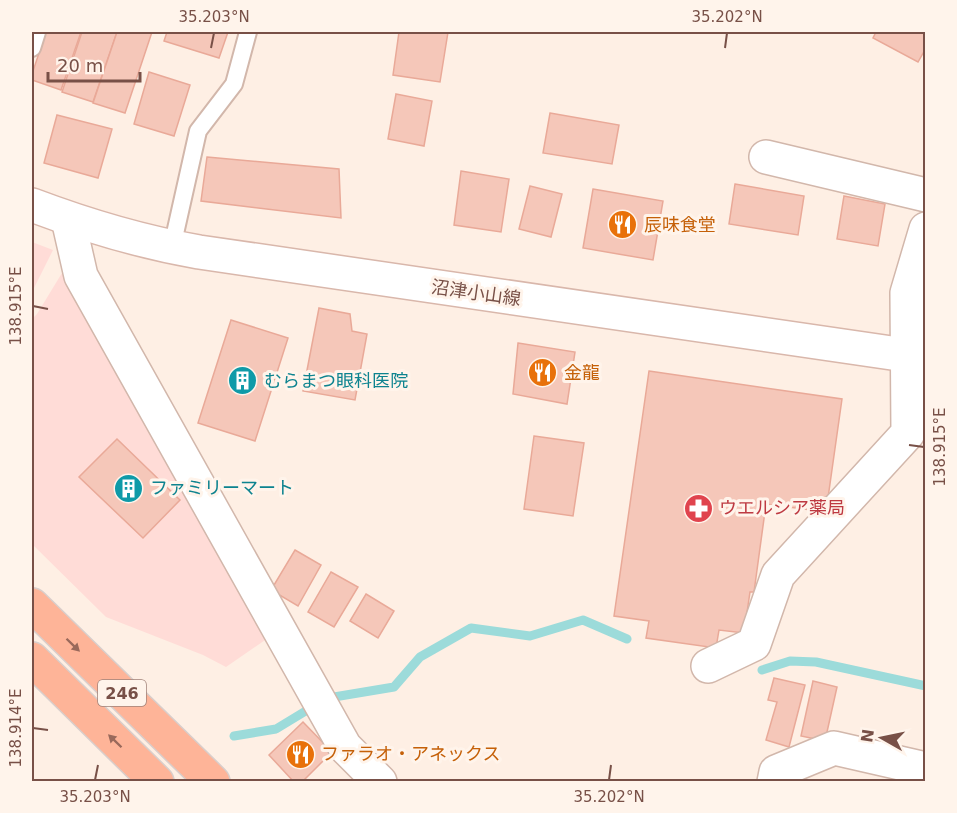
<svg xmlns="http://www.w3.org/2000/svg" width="957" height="813" font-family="'DejaVu Sans','Noto Sans JP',sans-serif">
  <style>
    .commercial { fill: #ffdcd7 }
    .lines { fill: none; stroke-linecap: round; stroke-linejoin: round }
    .stream { stroke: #9cdbda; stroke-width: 9 }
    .building { fill: #f5c7b9; stroke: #e9a998; stroke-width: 1.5 }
    .service-casing { stroke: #d2b7ab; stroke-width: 20 }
    .minor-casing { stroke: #d2b7ab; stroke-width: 36 }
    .secondary-casing { stroke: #d9b7ab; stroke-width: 36 }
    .trunk-casing { stroke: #d9cecb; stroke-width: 36 }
    .service { stroke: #fff; stroke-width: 16 }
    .minor { stroke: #fff; stroke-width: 33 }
    .secondary { stroke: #fff; stroke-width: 33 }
    .trunk { stroke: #feb498; stroke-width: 33 }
    .oneway { fill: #9a695b }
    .ticks { fill: none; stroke: #785047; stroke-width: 2 }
    .labels { text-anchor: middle; stroke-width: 6; stroke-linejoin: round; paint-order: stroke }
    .shield { fill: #fff4eb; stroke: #a08178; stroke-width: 1.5 }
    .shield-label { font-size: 16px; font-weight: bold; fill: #785047 }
    .food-label { font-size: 18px; fill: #c56008; stroke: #fff4eb; text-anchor: start }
    .street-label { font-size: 18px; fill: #785047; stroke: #fff4eb }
    .culture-label { font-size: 18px; fill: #0d838f; stroke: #fff4eb; text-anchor: start }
    .health-label { font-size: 18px; fill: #be3a42; stroke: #fff4eb; text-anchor: start }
    .neatline { fill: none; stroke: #785047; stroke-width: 2 }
    .ticks-label { font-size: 15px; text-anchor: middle; fill: #785047 }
  </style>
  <rect width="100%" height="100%" fill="#feefe4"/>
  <g class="commercial">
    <path d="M 32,242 L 53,250 L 32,292 Z"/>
    <path d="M 62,273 L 268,638 L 226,667 L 203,655 L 106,617 L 32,544 L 32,319 L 37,314 Z"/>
  </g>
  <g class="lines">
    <g class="stream">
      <path d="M 762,670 L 790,661 L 816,662 L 926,686"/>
      <path d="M 234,736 L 276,729 L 304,712 L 334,697 L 394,687 L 420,657 L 471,628 L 530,636 L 583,620 L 627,639"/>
    </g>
  </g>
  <g class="building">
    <path d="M 46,32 L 81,32 L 61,90 L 32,80 L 32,74 Z"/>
    <path d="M 82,32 L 117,32 L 93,102 L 62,92 Z"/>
    <path d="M 117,32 L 152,32 L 125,113 L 93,103 Z"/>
    <path d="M 167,32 L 228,32 L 219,58 L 164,41 Z"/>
    <path d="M 399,32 L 448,32 L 440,82 L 393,75 Z"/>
    <path d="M 876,32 L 926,32 L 926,48 L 918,62 L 873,38 Z"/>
    <path d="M 149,72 L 190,85 L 174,136 L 134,124 Z"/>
    <path d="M 396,94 L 432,101 L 424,146 L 388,139 Z"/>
    <path d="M 550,113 L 619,125 L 612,164 L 543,153 Z"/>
    <path d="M 57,115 L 112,129 L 98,178 L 44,163 Z"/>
    <path d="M 207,157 L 339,169 L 341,218 L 201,201 Z"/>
    <path d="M 461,171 L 509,179 L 501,232 L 454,225 Z"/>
    <path d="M 735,184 L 804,196 L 798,235 L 729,224 Z"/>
    <path d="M 530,186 L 562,194 L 551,237 L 519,229 Z"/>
    <path d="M 593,189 L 663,201 L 653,260 L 583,248 Z"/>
    <path d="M 844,196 L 885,204 L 878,246 L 837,239 Z"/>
    <path d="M 319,308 L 350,314 L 352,331 L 367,334 L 355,400 L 303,391 Z"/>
    <path d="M 231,320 L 288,338 L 255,441 L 198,423 Z"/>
    <path d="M 518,343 L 575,352 L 567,404 L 513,394 Z"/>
    <path d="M 649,371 L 842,399 L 826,512 L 766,504 L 754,592 L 750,592 L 744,633 L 719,630 L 716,648 L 646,638 L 649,621 L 614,616 Z"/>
    <path d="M 534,436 L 584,443 L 573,516 L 524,509 Z"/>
    <path d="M 117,439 L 180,500 L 143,538 L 79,477 Z"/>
    <path d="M 295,550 L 321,565 L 298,606 L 271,590 Z"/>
    <path d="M 331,572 L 358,587 L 334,627 L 308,612 Z"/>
    <path d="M 366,594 L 394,611 L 378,638 L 350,621 Z"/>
    <path d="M 774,678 L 805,685 L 789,747 L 766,740 L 777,702 L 768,700 Z"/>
    <path d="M 813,681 L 837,687 L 825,741 L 801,736 Z"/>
    <path d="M 303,722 L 332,752 L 302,782 L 294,782 L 269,755 Z"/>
  </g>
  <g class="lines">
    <defs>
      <g id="service">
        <path d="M 32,48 L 37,32"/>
        <path d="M 172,247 L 198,131 L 234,84 L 248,32"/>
      </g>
      <g id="minor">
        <path d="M 766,157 L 926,195"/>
        <path d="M 68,219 L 81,276 L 345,747 L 380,782"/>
        <path d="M 708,666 L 754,644 L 778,575 L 908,433 L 907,293 L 926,229"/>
        <path d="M 774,782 L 776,772 L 834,748 L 926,769"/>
      </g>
      <path id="secondary" d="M 32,205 C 85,225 142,242 199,252 L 926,358"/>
      <g id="trunk">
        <path d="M 32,605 L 213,782"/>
        <path d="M 32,659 L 157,782"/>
      </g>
    </defs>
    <use href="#service" class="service-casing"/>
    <use href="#minor" class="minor-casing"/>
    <use href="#secondary" class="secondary-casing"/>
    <use href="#trunk" class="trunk-casing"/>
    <use href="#service" class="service"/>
    <use href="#minor" class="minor"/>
    <use href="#secondary" class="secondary"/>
    <use href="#trunk" class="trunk"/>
  </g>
  <defs><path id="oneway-solid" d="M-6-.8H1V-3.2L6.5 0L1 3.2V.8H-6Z" transform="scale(1.5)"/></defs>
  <g class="oneway">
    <use href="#oneway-solid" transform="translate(73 645) rotate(44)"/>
    <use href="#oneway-solid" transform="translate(115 741) rotate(-136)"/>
  </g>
  <path class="ticks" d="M 211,48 L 214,33M 725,48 L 727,33M 33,306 L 48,309M 909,445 L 924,447M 33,728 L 48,730M 95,780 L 98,765M 609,780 L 611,765"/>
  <defs>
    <symbol id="restaurant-disc" viewBox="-11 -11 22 22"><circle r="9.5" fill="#e8710a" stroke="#fff4eb"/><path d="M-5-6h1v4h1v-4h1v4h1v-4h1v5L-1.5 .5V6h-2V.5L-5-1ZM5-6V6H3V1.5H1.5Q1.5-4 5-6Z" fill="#fff"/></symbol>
    <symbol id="building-disc" viewBox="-11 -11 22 22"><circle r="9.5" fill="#0f9aa8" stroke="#fff4eb"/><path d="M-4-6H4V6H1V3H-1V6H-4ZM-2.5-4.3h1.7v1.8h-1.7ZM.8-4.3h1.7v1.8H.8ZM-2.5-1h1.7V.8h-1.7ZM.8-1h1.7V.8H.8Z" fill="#fff"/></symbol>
    <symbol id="pharmacy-disc" viewBox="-11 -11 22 22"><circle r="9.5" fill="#e0444e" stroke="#fff4eb"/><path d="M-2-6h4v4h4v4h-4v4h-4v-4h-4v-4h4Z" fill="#fff"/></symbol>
  </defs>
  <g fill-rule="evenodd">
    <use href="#restaurant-disc" x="606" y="208" width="33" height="33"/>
    <use href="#restaurant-disc" x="526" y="356" width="33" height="33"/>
    <use href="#building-disc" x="226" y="364" width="33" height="33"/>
    <use href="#building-disc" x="112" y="472" width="33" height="33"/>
    <use href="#pharmacy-disc" x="682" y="492" width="33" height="33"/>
    <use href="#restaurant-disc" x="284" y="738" width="33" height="33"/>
  </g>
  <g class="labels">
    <rect class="shield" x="98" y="680" width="48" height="26" rx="4.5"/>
    <g class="shield-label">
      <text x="122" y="699">246</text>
    </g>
    <g class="food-label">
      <text x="644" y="231">辰味食堂</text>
      <text x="564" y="379">金龍</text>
      <text x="321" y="760">ファラオ・アネックス</text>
    </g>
    <g class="street-label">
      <text transform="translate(476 293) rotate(8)" y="6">沼津小山線</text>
    </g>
    <g class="culture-label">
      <text x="264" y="387">むらまつ眼科医院</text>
      <text x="150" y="494">ファミリーマート</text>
    </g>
    <g class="health-label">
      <text x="719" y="514">ウエルシア薬局</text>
    </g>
  </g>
  <rect width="957" height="813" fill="none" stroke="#fff4eb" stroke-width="66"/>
  <g transform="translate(882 738) rotate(279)" stroke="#fff4eb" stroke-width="4.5" paint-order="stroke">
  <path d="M0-4.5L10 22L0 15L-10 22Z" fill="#785047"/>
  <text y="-9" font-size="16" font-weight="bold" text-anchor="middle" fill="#785047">N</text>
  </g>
  <path d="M48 72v9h92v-9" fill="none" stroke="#785047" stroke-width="3"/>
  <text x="57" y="72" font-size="18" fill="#785047" stroke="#fff4eb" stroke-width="4.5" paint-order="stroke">20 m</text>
  <rect x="33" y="33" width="891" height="747" class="neatline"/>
  <g class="ticks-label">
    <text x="214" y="22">35.203°N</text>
    <text x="727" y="22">35.202°N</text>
    <text transform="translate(16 306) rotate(-90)" y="5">138.915°E</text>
    <text transform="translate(940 447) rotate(-90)" y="5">138.915°E</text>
    <text transform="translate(16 728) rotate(-90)" y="5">138.914°E</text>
    <text x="95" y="802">35.203°N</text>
    <text x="609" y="802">35.202°N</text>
  </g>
</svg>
